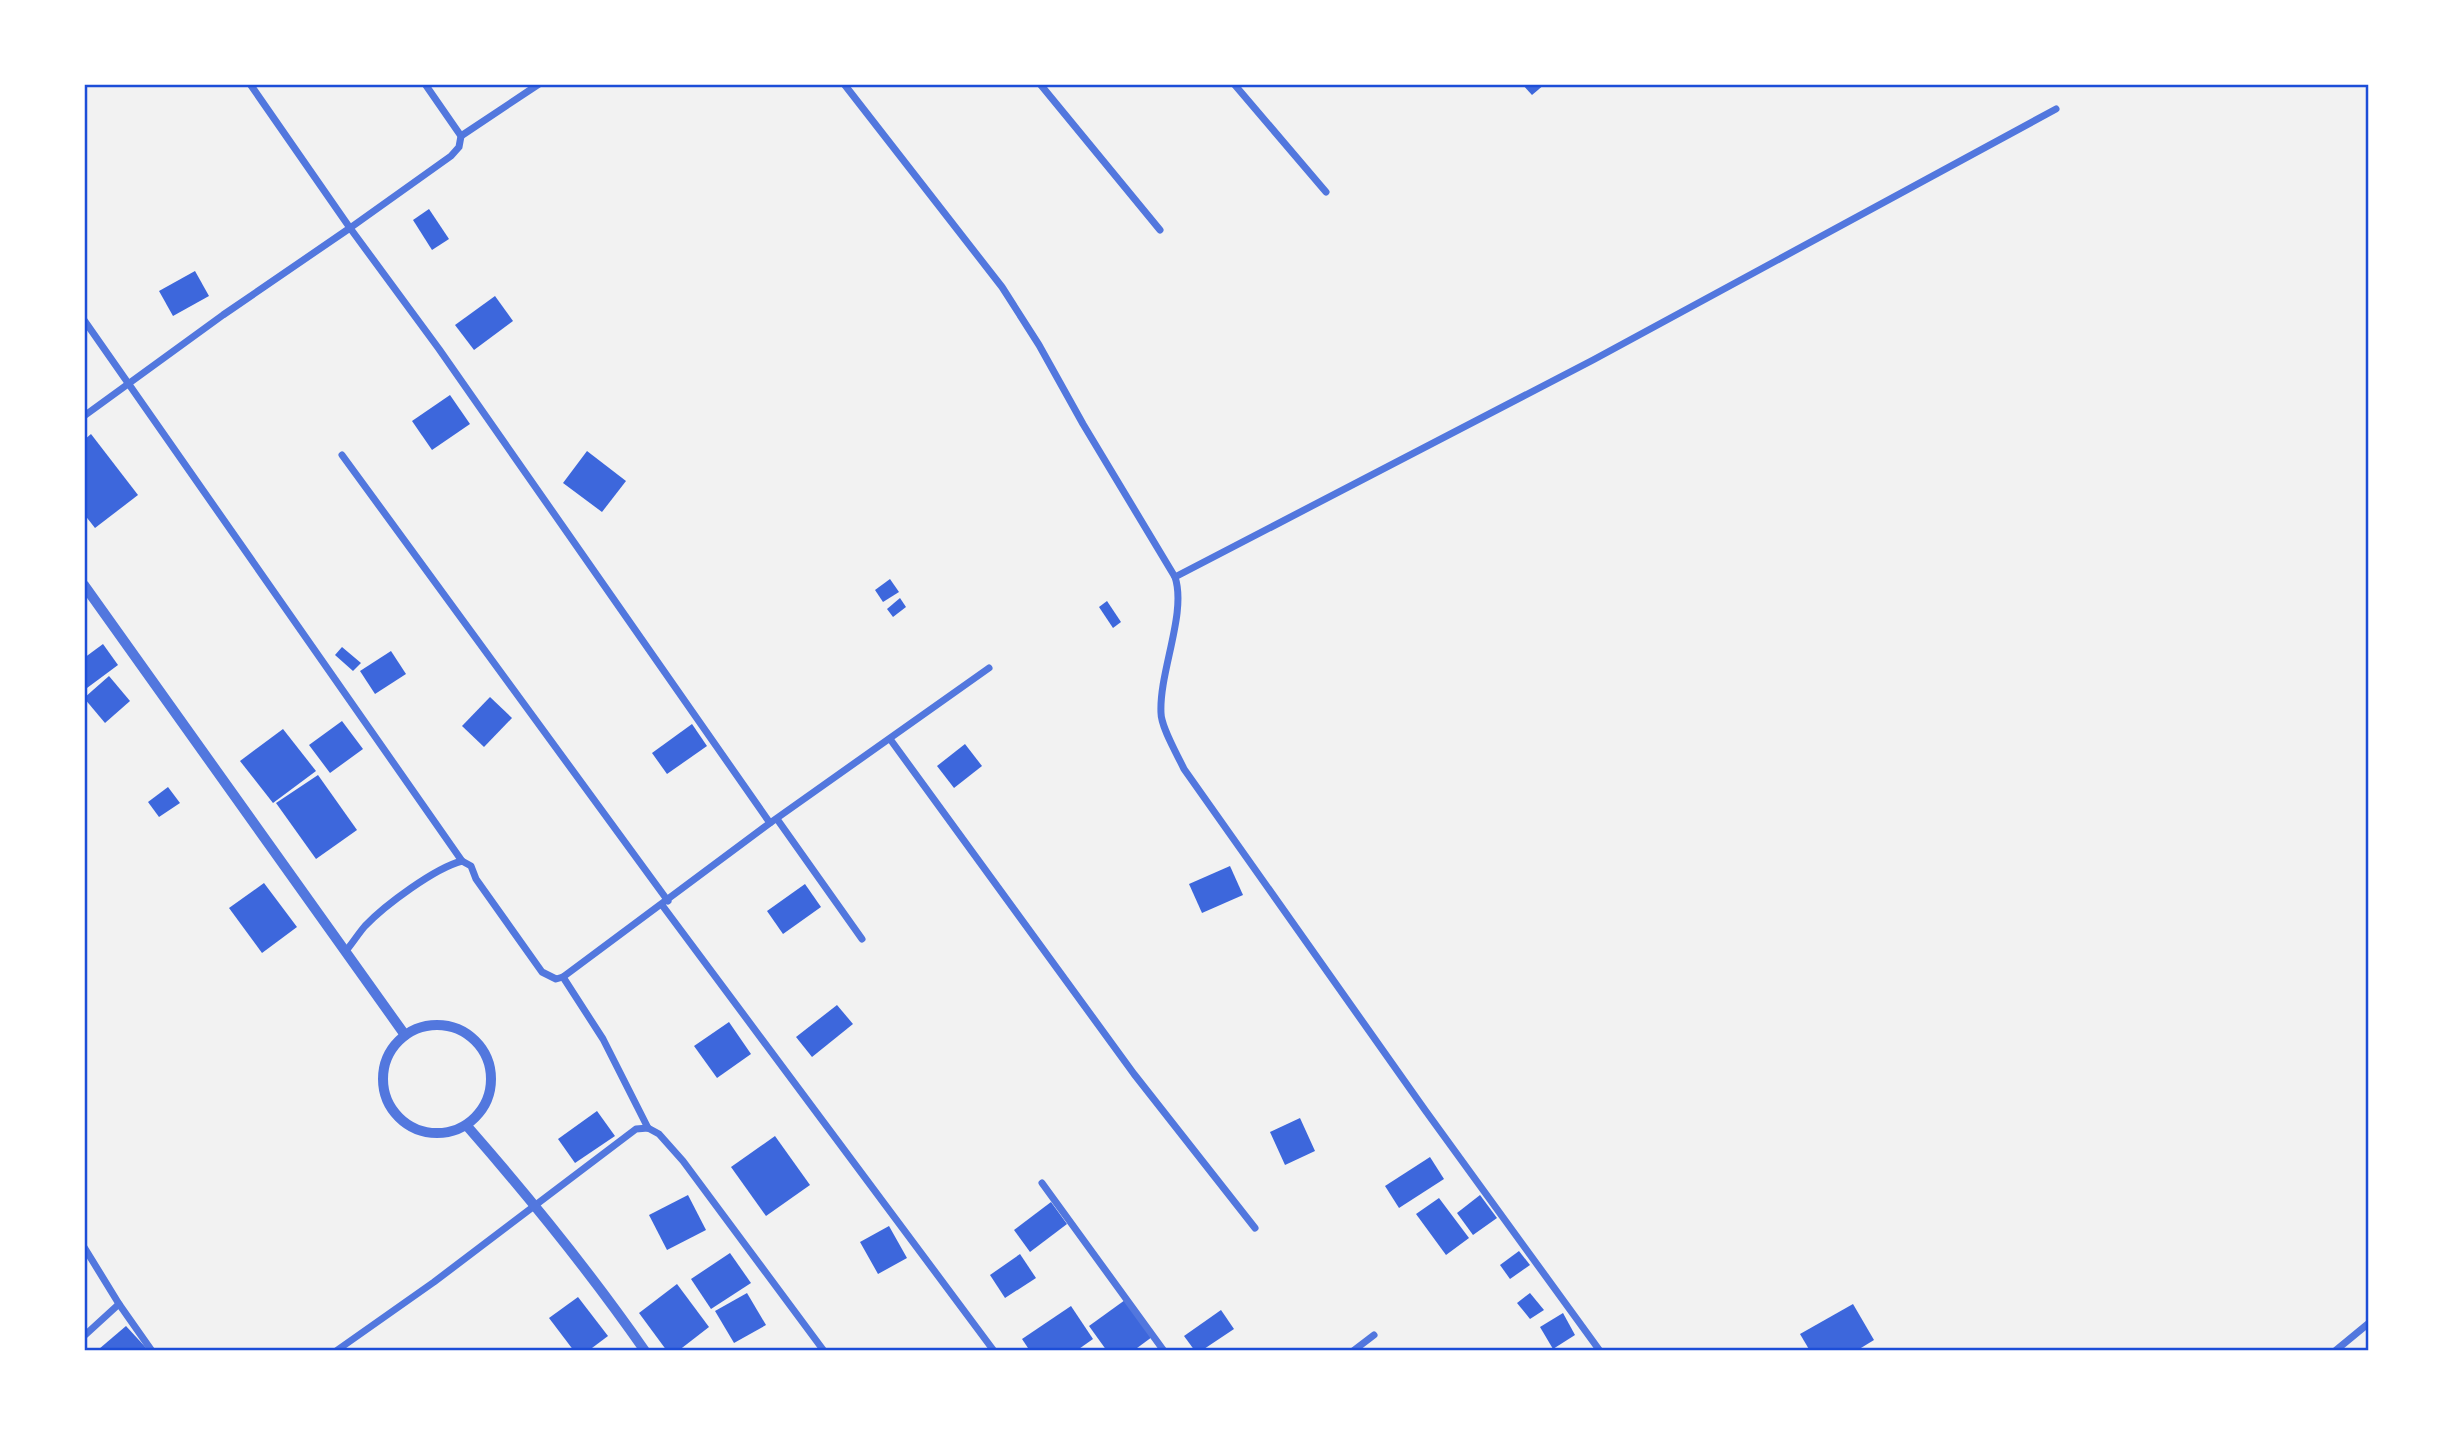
<svg xmlns="http://www.w3.org/2000/svg" width="2453" height="1435" font-family="'DM Sans',sans-serif">
  <style>
    .building { fill: #3d67dc }
    .lines { fill: none; stroke-linecap: round; stroke-linejoin: round }
    .minor { stroke: #5277de; stroke-width: 7 }
    .tertiary { stroke: #5277de; stroke-width: 10 }
    .neatline { fill: none; stroke: #1d4ed8; stroke-width: 2.5 }
  </style>
  <rect width="100%" height="100%" fill="#f2f2f2"/>
  <g class="building">
    <path d="M 1522,84 L 1545,84 L 1532,95 Z"/>
    <path d="M 429,209 L 449,239 L 432,250 L 413,220 Z"/>
    <path d="M 195,271 L 209,296 L 173,316 L 159,291 Z"/>
    <path d="M 495,296 L 513,321 L 474,350 L 455,325 Z"/>
    <path d="M 450,395 L 470,424 L 432,450 L 412,421 Z"/>
    <path d="M 91,434 L 138,495 L 95,528 L 84,514 L 84,440 Z"/>
    <path d="M 587,451 L 626,481 L 602,512 L 563,483 Z"/>
    <path d="M 890,579 L 899,592 L 883,602 L 875,590 Z"/>
    <path d="M 900,598 L 906,607 L 893,617 L 887,609 Z"/>
    <path d="M 1107,601 L 1121,622 L 1113,628 L 1099,607 Z"/>
    <path d="M 103,644 L 118,665 L 87,688 L 84,684 L 84,658 Z"/>
    <path d="M 342,647 L 361,663 L 353,671 L 335,655 Z"/>
    <path d="M 391,651 L 406,674 L 375,694 L 360,671 Z"/>
    <path d="M 109,676 L 130,701 L 105,723 L 84,698 Z"/>
    <path d="M 490,697 L 512,718 L 484,747 L 462,726 Z"/>
    <path d="M 342,721 L 363,749 L 330,773 L 309,745 Z"/>
    <path d="M 692,724 L 707,746 L 667,774 L 652,753 Z"/>
    <path d="M 283,729 L 316,771 L 273,803 L 240,761 Z"/>
    <path d="M 965,744 L 982,766 L 954,788 L 937,766 Z"/>
    <path d="M 318,775 L 357,830 L 316,859 L 276,803 Z"/>
    <path d="M 168,787 L 180,803 L 159,817 L 148,802 Z"/>
    <path d="M 1230,866 L 1243,895 L 1202,913 L 1189,884 Z"/>
    <path d="M 264,883 L 297,927 L 262,953 L 229,908 Z"/>
    <path d="M 805,884 L 821,907 L 783,934 L 767,911 Z"/>
    <path d="M 837,1005 L 853,1024 L 812,1057 L 796,1037 Z"/>
    <path d="M 729,1022 L 751,1054 L 717,1078 L 694,1046 Z"/>
    <path d="M 597,1111 L 615,1136 L 575,1163 L 558,1139 Z"/>
    <path d="M 1300,1118 L 1315,1151 L 1285,1165 L 1270,1132 Z"/>
    <path d="M 775,1136 L 810,1185 L 766,1216 L 731,1167 Z"/>
    <path d="M 1430,1157 L 1444,1179 L 1399,1208 L 1385,1186 Z"/>
    <path d="M 688,1195 L 706,1230 L 667,1250 L 649,1215 Z"/>
    <path d="M 1480,1195 L 1497,1218 L 1473,1235 L 1457,1213 Z"/>
    <path d="M 1439,1198 L 1469,1238 L 1446,1255 L 1416,1214 Z"/>
    <path d="M 1051,1202 L 1067,1224 L 1030,1252 L 1014,1230 Z"/>
    <path d="M 889,1226 L 907,1258 L 878,1274 L 860,1242 Z"/>
    <path d="M 1519,1251 L 1530,1265 L 1510,1279 L 1500,1265 Z"/>
    <path d="M 730,1253 L 751,1283 L 711,1309 L 691,1279 Z"/>
    <path d="M 1020,1254 L 1036,1278 L 1005,1298 L 990,1275 Z"/>
    <path d="M 677,1284 L 709,1327 L 678,1351 L 667,1351 L 639,1313 Z"/>
    <path d="M 747,1293 L 766,1325 L 734,1343 L 715,1311 Z"/>
    <path d="M 1530,1293 L 1544,1310 L 1530,1319 L 1517,1303 Z"/>
    <path d="M 578,1297 L 608,1336 L 588,1351 L 574,1351 L 549,1318 Z"/>
    <path d="M 1125,1300 L 1152,1337 L 1133,1351 L 1107,1351 L 1089,1326 Z"/>
    <path d="M 1853,1304 L 1874,1340 L 1856,1351 L 1810,1351 L 1800,1334 Z"/>
    <path d="M 1071,1306 L 1093,1339 L 1076,1351 L 1030,1351 L 1022,1339 Z"/>
    <path d="M 1221,1310 L 1234,1329 L 1201,1351 L 1195,1351 L 1184,1336 Z"/>
    <path d="M 1563,1313 L 1575,1335 L 1553,1349 L 1540,1327 Z"/>
    <path d="M 126,1326 L 149,1351 L 101,1351 L 99,1349 Z"/>
  </g>
  <g class="lines">
    <g class="minor">
      <path d="M 250,84 L 350,228 L 451,156 L 459,147 L 461,136 L 425,84"/>
      <path d="M 844,84 L 1002,287 L 1039,345 L 1083,424 L 1175,577 C 1187,613 1159,672 1161,713 C 1161,727 1177,754 1184,769 L 1425,1110 L 1600,1351"/>
      <path d="M 1040,84 L 1160,230"/>
      <path d="M 1234,84 L 1326,192"/>
      <path d="M 461,136 L 539,84"/>
      <path d="M 84,320 L 462,861"/>
      <path d="M 84,416 L 223,315 L 350,228 L 439,349 L 770,823"/>
      <path d="M 342,455 L 668,901"/>
      <path d="M 1175,577 L 1593,360 L 2056,109"/>
      <path d="M 890,739 L 1134,1074 L 1255,1228"/>
      <path d="M 777,819 L 862,939"/>
      <path d="M 662,905 L 994,1351"/>
      <path d="M 345,952 C 352,944 358,934 365,926 C 385,905 435,868 462,861 L 471,866 L 476,879 L 542,972 L 556,979 L 563,977 L 770,823 L 989,668"/>
      <path d="M 563,977 L 603,1039 L 648,1128"/>
      <path d="M 1042,1183 L 1164,1351"/>
      <path d="M 84,1247 L 119,1304 L 152,1351"/>
      <path d="M 84,1336 L 119,1304"/>
      <path d="M 336,1351 L 434,1282 L 636,1129 L 648,1128 L 659,1134 L 683,1161 L 824,1351"/>
      <path d="M 1353,1351 L 1374,1335"/>
      <path d="M 2335,1351 L 2369,1323"/>
    </g>
    <g class="tertiary">
      <path d="M 84,585 L 405,1035"/>
      <circle cx="437" cy="1079" r="54"/>
      <path d="M 467,1126 C 530,1198 590,1272 645,1351"/>
    </g>
  </g>
  <rect width="2453" height="1435" fill="none" stroke="#ffffff" stroke-width="172"/>
  <rect x="86" y="86" width="2281" height="1263" class="neatline"/>
</svg>
